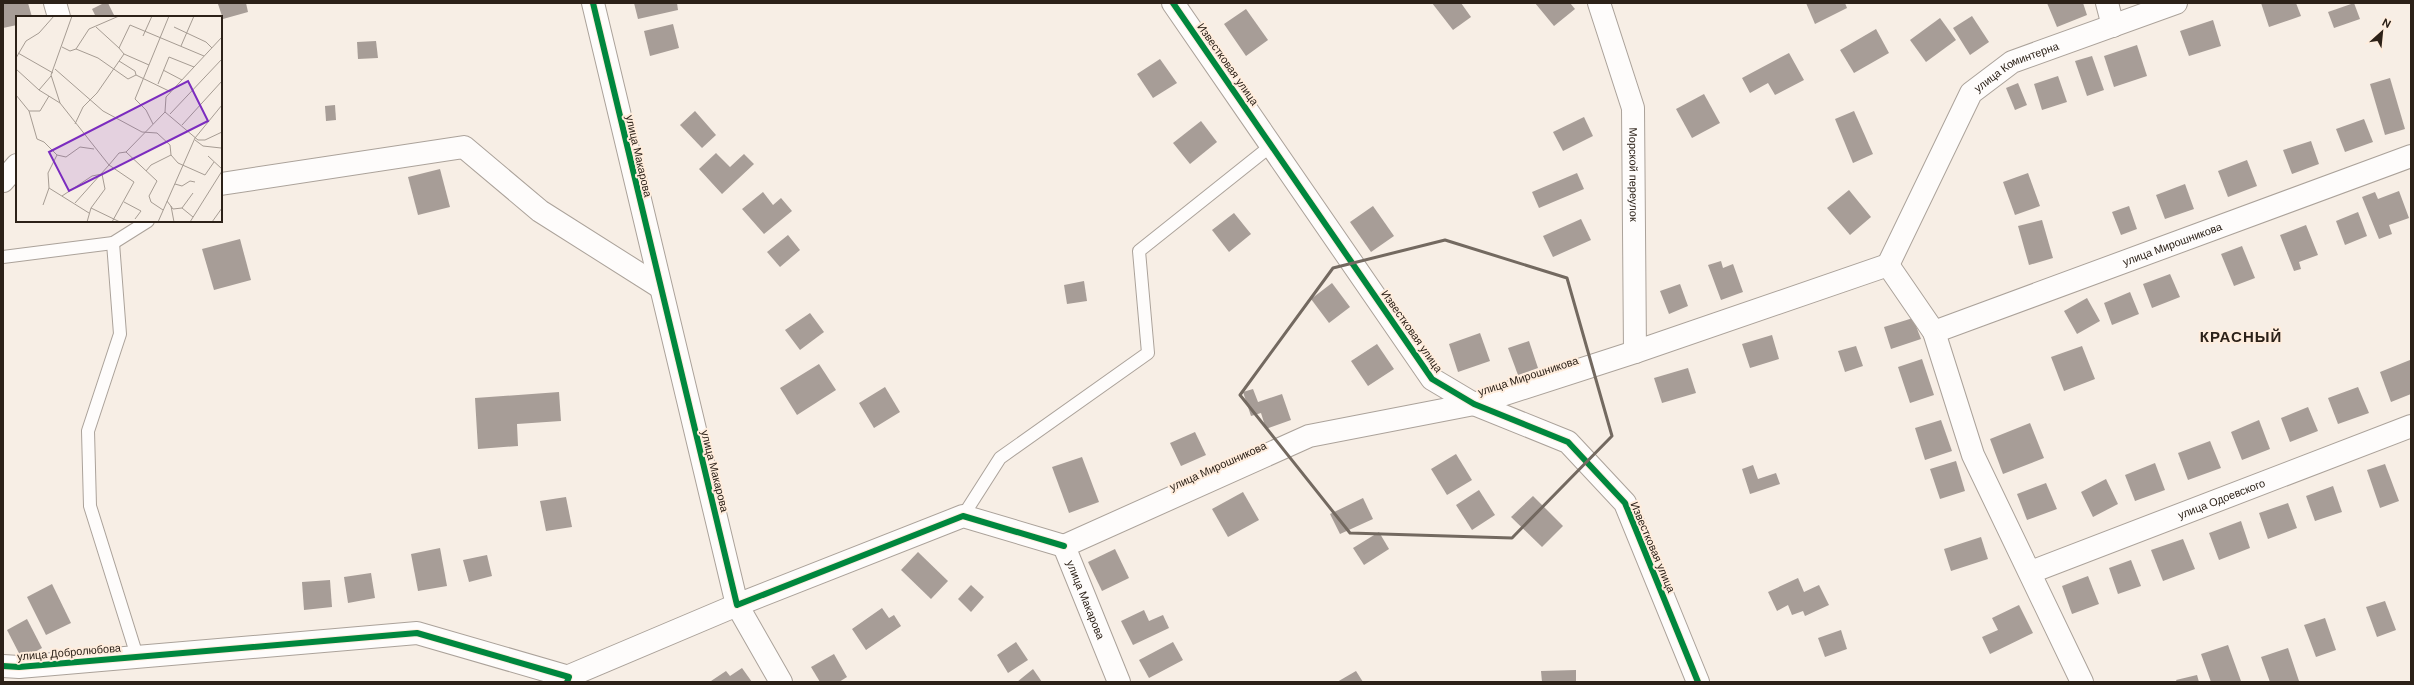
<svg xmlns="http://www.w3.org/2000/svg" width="2414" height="685" font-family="'DM Sans',sans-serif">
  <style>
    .building { fill: #a79d97 }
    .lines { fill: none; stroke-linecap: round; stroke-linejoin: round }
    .lane-casing { stroke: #aba29a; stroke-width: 14 }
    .street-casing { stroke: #aba29a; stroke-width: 24 }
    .lane { stroke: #fefcfb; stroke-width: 12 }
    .street { stroke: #fefcfb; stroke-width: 22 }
    .cycleway-casing { stroke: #ffeddd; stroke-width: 8 }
    .cycleway { stroke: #00873e; stroke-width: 6 }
    .marked { fill: none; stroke: #736960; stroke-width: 3; stroke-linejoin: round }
    .labels { text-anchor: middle; stroke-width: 4; stroke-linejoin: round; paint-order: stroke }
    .street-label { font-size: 11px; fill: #2c2118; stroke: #ffeddd }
    .district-label { font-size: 15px; font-weight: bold; letter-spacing: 1px; fill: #2c2118; stroke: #ffeddd }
    .inset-road { fill: none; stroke: #a69c93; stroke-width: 1 }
    .view { fill: #7b2cbf; fill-opacity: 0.15; stroke: #7b2cbf; stroke-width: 2 }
    .inset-edge { fill: none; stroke: #2c2118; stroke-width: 2 }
  </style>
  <rect width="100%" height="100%" fill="#f7eee5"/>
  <g class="building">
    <path d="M 3,3 L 28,3 L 32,17 L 17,17 L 17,25 L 3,28 Z"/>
    <path d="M 104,3 L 108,3 L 115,17 L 91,17 L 95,15 L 92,9 Z"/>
    <path d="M 223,3 L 246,3 L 248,12 L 223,19 L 218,4 Z"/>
    <path d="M 634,3 L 677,3 L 678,10 L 638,19 Z"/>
    <path d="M 1432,3 L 1461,3 L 1471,17 L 1453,30 Z"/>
    <path d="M 1535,3 L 1570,3 L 1575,9 L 1554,26 Z"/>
    <path d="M 1806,3 L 1845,3 L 1847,8 L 1815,24 Z"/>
    <path d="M 2047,3 L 2083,3 L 2087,15 L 2057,27 Z"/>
    <path d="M 2261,3 L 2296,3 L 2301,16 L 2269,27 Z"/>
    <path d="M 2354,3 L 2360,19 L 2334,28 L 2328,12 Z"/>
    <path d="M 1246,9 L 1268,40 L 1246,56 L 1224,24 Z"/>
    <path d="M 1972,16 L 1989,42 L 1970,55 L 1953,28 Z"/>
    <path d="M 1940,18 L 1956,40 L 1926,62 L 1910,40 Z"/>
    <path d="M 2213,20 L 2221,46 L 2189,56 L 2180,31 Z"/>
    <path d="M 673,24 L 679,48 L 650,56 L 644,31 Z"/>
    <path d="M 1876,29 L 1889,53 L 1854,73 L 1840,50 Z"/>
    <path d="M 376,41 L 378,58 L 358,59 L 357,42 Z"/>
    <path d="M 2137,45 L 2147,76 L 2114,87 L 2104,56 Z"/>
    <path d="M 1789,53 L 1804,80 L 1775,95 L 1768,83 L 1750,93 L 1742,78 Z"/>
    <path d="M 2092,56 L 2104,90 L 2087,96 L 2075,61 Z"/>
    <path d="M 1160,59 L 1177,83 L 1153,98 L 1137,74 Z"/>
    <path d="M 2058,76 L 2067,102 L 2042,110 L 2034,84 Z"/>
    <path d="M 2390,78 L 2405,129 L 2385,135 L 2370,84 Z"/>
    <path d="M 2018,83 L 2027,105 L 2015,110 L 2006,88 Z"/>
    <path d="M 1704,94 L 1720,123 L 1692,138 L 1676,109 Z"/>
    <path d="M 335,105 L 336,120 L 326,121 L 325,106 Z"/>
    <path d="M 695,111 L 716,135 L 702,148 L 680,125 Z"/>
    <path d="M 1854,111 L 1873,154 L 1853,163 L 1835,119 Z"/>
    <path d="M 1584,117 L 1593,136 L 1563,151 L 1553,132 Z"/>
    <path d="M 2364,119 L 2373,142 L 2345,152 L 2336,129 Z"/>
    <path d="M 1201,121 L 1217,142 L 1190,164 L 1173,143 Z"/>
    <path d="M 2311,141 L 2319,164 L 2292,174 L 2283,150 Z"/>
    <path d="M 716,153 L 730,167 L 744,154 L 754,164 L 722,194 L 699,169 Z"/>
    <path d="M 2247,160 L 2257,186 L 2228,197 L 2218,171 Z"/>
    <path d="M 440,169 L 450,207 L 418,215 L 408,177 Z"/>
    <path d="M 1577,173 L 1584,189 L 1539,208 L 1532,192 Z"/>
    <path d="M 2028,173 L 2040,206 L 2015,215 L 2003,182 Z"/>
    <path d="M 2185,184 L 2194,209 L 2165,219 L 2156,195 Z"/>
    <path d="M 1849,190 L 1871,217 L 1850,235 L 1827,208 Z"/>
    <path d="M 2399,191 L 2409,218 L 2389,225 L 2392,234 L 2379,239 L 2362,197 L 2375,192 L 2378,199 Z"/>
    <path d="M 763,192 L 773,205 L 781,198 L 792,211 L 764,234 L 742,209 Z"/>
    <path d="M 1373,206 L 1394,236 L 1371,252 L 1350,222 Z"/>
    <path d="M 2129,206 L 2137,229 L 2121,235 L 2112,212 Z"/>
    <path d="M 2358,212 L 2367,236 L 2345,245 L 2336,221 Z"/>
    <path d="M 1234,213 L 1251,234 L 1229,252 L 1212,230 Z"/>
    <path d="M 1581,219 L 1591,240 L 1553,257 L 1543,236 Z"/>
    <path d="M 2042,220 L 2053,258 L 2029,265 L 2018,226 Z"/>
    <path d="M 2306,225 L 2318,255 L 2299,262 L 2301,269 L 2294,271 L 2280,235 Z"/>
    <path d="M 788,235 L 800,250 L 780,267 L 767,252 Z"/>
    <path d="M 240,239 L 251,280 L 214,290 L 202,249 Z"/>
    <path d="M 2242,246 L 2255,278 L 2234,286 L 2221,254 Z"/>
    <path d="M 1721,261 L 1723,268 L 1733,264 L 1743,292 L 1721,300 L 1708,265 Z"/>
    <path d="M 2170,274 L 2180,297 L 2152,308 L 2143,284 Z"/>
    <path d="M 1084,281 L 1087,301 L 1067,304 L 1064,285 Z"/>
    <path d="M 1332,283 L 1350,307 L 1329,323 L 1311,299 Z"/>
    <path d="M 1680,284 L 1688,306 L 1669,314 L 1660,291 Z"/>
    <path d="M 2130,292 L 2139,314 L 2112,325 L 2104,303 Z"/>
    <path d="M 2087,298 L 2100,321 L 2077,334 L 2064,311 Z"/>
    <path d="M 810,313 L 824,332 L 800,350 L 785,330 Z"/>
    <path d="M 1913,318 L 1921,339 L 1891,349 L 1884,327 Z"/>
    <path d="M 1480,333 L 1490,361 L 1458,372 L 1449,344 Z"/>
    <path d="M 1772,335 L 1779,359 L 1750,368 L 1742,344 Z"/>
    <path d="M 1529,341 L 1538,368 L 1518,375 L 1508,348 Z"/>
    <path d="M 1377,344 L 1394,369 L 1368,386 L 1351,361 Z"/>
    <path d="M 1856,346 L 1863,366 L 1845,372 L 1838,351 Z"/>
    <path d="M 2082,346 L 2095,379 L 2064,391 L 2051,357 Z"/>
    <path d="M 1922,359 L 1934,395 L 1910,403 L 1898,367 Z"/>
    <path d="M 2410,360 L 2411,394 L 2391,402 L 2380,372 Z"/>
    <path d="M 819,364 L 836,390 L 797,415 L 780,388 Z"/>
    <path d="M 1688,368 L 1696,393 L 1662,403 L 1654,378 Z"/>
    <path d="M 885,387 L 900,412 L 874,428 L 859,403 Z"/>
    <path d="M 2358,387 L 2369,413 L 2338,424 L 2328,398 Z"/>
    <path d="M 1253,389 L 1258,402 L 1282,394 L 1291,420 L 1266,429 L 1261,413 L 1251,416 L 1243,392 Z"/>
    <path d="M 559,392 L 561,421 L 517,424 L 518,446 L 478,449 L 475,398 Z"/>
    <path d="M 2308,407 L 2318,431 L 2290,442 L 2281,418 Z"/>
    <path d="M 1941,420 L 1952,451 L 1925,460 L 1915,428 Z"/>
    <path d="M 2259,420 L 2270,449 L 2242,460 L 2231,432 Z"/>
    <path d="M 2030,423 L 2044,458 L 2003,474 L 1990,439 Z"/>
    <path d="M 1195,432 L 1206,455 L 1181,466 L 1170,443 Z"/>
    <path d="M 2210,441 L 2221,468 L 2188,480 L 2178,453 Z"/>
    <path d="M 1456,454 L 1472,480 L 1447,495 L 1431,469 Z"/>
    <path d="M 1082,457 L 1099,502 L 1069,513 L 1052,467 Z"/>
    <path d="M 1956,461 L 1965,491 L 1940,499 L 1930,469 Z"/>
    <path d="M 2155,463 L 2165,490 L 2135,501 L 2125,475 Z"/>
    <path d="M 2385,464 L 2399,501 L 2380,508 L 2367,470 Z"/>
    <path d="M 1753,465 L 1758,479 L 1776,473 L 1780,484 L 1750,494 L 1742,469 Z"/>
    <path d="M 2106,479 L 2118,504 L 2093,517 L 2081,492 Z"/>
    <path d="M 2046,483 L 2057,509 L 2027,520 L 2017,494 Z"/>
    <path d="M 2333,486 L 2342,512 L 2315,521 L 2306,496 Z"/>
    <path d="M 1479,490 L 1495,515 L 1472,530 L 1456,505 Z"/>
    <path d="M 1243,492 L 1259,520 L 1228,537 L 1212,509 Z"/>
    <path d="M 1533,496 L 1563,526 L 1542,547 L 1511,517 Z"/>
    <path d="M 566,497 L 572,527 L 546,531 L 540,501 Z"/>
    <path d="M 1363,498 L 1373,519 L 1340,534 L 1330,514 Z"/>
    <path d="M 2288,503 L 2297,528 L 2268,539 L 2259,513 Z"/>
    <path d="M 2241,521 L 2250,548 L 2219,560 L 2209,533 Z"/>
    <path d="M 1379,532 L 1389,549 L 1364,565 L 1353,548 Z"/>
    <path d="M 1981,537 L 1988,559 L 1951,571 L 1944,549 Z"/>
    <path d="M 2183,539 L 2195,569 L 2163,581 L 2151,550 Z"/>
    <path d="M 440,548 L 447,586 L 418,591 L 411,554 Z"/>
    <path d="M 1115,549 L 1129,578 L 1102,591 L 1088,562 Z"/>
    <path d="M 918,552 L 948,581 L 931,599 L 901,570 Z"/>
    <path d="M 487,555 L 492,576 L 469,582 L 463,560 Z"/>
    <path d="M 2131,560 L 2141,586 L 2118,594 L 2109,568 Z"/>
    <path d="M 371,573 L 375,598 L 348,603 L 344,577 Z"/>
    <path d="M 2088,576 L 2099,604 L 2072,614 L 2062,586 Z"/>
    <path d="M 1798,578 L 1804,592 L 1819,585 L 1829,605 L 1805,616 L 1803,611 L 1792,615 L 1788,605 L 1777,611 L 1768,592 Z"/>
    <path d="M 330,580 L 332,607 L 304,610 L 302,582 Z"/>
    <path d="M 52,584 L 71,623 L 46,635 L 27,597 Z"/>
    <path d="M 971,585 L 984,597 L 971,612 L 958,599 Z"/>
    <path d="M 2385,601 L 2396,630 L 2377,637 L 2366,607 Z"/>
    <path d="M 2019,605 L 2033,633 L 1990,654 L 1982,637 L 1998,630 L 1992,618 Z"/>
    <path d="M 882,608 L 889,618 L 894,615 L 901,626 L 866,650 L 852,629 Z"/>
    <path d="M 1144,610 L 1149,621 L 1163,615 L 1169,628 L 1133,645 L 1121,621 Z"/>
    <path d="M 2325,618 L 2336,650 L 2316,657 L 2304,625 Z"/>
    <path d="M 27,619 L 42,648 L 22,659 L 7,630 Z"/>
    <path d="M 1841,630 L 1847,649 L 1825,657 L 1818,638 Z"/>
    <path d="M 1016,642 L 1028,660 L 1008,673 L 997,655 Z"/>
    <path d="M 1173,642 L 1183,660 L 1149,678 L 1139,660 Z"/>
    <path d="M 2228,645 L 2241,681 L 2211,682 L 2201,654 Z"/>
    <path d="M 2288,648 L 2299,681 L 2270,682 L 2261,657 Z"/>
    <path d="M 834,654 L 847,677 L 839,682 L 820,682 L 811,667 Z"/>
    <path d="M 742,668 L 752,682 L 711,681 L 726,671 L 730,676 Z"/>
    <path d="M 1033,669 L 1042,682 L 1046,682 L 1017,682 Z"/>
    <path d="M 1576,670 L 1576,682 L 1542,682 L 1541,671 Z"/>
    <path d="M 1356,671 L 1363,682 L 1337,682 Z"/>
    <path d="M 2197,675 L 2199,682 L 2177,682 L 2176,680 Z"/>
  </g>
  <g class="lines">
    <defs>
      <g id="lane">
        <path d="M 113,243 L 120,334 L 88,431 L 90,506 L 137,656"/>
        <path d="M 3,257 L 113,243 L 148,221"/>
        <path d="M 963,516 L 1000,458 L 1148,353 L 1139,251 L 1272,145"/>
      </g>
      <g id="street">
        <path d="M 55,3 L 59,17"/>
        <path d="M 593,3 L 737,605 L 963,516 L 1064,546"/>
        <path d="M 1173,3 L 1432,379 L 1474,404 L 1568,442 L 1625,503 L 1698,682"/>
        <path id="s1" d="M 1599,3 L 1633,108 L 1635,352"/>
        <path d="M 2107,3 L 2113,26"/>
        <path d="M 3,181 L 17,165"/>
        <path d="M 221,184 L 464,147 L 540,211 L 660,287"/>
        <path d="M 1888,265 L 1934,332 L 1973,455 L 2082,682"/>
        <path id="s2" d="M 1888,265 L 1971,93 L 2012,62 L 2176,3"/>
        <path id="s3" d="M 1934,332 L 2411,156"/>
        <path d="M 1064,546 L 1309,436 L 1474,404 L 1635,352 L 1888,265"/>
        <path id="s4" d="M 1064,546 L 1119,682"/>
        <path id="s5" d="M 2031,572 L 2411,426"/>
        <path d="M 3,666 L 19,667 L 417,633 L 569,677 L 567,682"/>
        <path d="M 555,682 L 737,605 L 781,682"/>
      </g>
    </defs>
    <use href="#lane" class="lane-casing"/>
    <use href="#street" class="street-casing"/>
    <use href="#lane" class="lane"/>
    <use href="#street" class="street"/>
    <defs>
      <g id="cycleway">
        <path d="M 593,3 L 737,605 L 963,516 L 1064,546"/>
        <path d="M 1173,3 L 1432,379 L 1474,404 L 1568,442 L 1625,503 L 1698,682"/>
        <path d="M 3,666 L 19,667 L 417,633 L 569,677 L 567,682"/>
      </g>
    </defs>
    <use href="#cycleway" class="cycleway-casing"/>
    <use href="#cycleway" class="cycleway"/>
  </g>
  <path class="marked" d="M 1445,240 L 1567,278 L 1612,436 L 1512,538 L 1350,533 L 1240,395 L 1333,268 Z"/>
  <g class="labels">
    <g class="street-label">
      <text transform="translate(1228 64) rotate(55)" y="4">Известковая улица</text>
      <text dy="4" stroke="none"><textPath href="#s2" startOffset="244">улица Коминтерна</textPath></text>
      <text transform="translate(639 156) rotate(77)" y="4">улица Макарова</text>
      <text dy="4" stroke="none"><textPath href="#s1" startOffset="177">Морской переулок</textPath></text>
      <text dy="4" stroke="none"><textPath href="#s3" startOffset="254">улица Мирошникова</textPath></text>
      <text transform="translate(1412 331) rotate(55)" y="4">Известковая улица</text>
      <text transform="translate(1528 376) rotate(-18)" y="4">улица Мирошникова</text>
      <text transform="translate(1218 466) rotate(-24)" y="4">улица Мирошникова</text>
      <text transform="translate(715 471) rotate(76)" y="4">улица Макарова</text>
      <text dy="4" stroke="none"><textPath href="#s5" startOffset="204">улица Одоевского</textPath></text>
      <text transform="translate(1653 547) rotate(67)" y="4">Известковая улица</text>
      <text dy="4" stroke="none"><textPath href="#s4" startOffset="58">улица Макарова</textPath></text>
      <text transform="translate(69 652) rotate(-5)" y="4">улица Добролюбова</text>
    </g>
    <g class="district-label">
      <text x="2241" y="342">КРАСНЫЙ</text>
    </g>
  </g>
  <g transform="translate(16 16)">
    <rect width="206" height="206" fill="#f7eee5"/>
    <path class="inset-road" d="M 80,11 L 103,32M 158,11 L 190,26 L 196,32M 127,20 L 136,0M 165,30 L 178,0M 46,31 L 54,35 L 60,33 L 82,42 L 112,63 L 120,59M 60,33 L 73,13 L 103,0M 2,37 L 37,57M 0,42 L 10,25 L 23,17 L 38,0M 103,45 L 119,55 L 120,59 L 155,76M 133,49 L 108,38 L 103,32 L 114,9 L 188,40M 0,53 L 23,74 L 44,87 L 93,149 L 103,137 L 110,136M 39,53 L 87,95 L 126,116 L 141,117 L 154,129 L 155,139 L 135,149 L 130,155M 147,54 L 166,64M 142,68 L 153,41 L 178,51M 23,74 L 35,60M 0,79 L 13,95 L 21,123 L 28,126 L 41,139 L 32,157 L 33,172 L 73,197M 44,87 L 35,59 L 56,0M 13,95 L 24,95 L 33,80M 149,96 L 150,81 L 206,21M 149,96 L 182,124 L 189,124 L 206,116M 154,98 L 206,43M 59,108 L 67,91 L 81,77 L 108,38M 137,108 L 130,94 L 119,83 L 153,0M 166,109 L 206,65M 179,124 L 187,130 L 205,132M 110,136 L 141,165 L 133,180 L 135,186 L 147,194M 110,136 L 149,96M 41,139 L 50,141 L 64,131 L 78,133M 155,139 L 162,147 L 189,159 L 198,146M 192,140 L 206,153M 159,168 L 166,170 L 174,165 L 179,166M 46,180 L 76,160 L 86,158 L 89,173 L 75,192 L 71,206M 151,185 L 157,193 L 166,192 L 177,201M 108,186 L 125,195 L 119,203M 59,187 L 93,149 L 118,166 L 96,206M 27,189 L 33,172M 155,190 L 158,206M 75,192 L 104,206M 166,192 L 177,177M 142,206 L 179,122 L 206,89M 174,206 L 206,155M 196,206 L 206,192"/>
    <path class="view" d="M 172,65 L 192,105 L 53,175 L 33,136 Z"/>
    <rect width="206" height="206" class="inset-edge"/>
  </g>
  <rect width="2414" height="685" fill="none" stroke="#2c2118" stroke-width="8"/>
  <g transform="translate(2382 32) rotate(27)" stroke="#ffeddd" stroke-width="3" paint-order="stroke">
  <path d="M0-3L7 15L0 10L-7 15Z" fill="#2c2118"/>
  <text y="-6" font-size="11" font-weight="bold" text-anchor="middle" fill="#2c2118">N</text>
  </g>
</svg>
